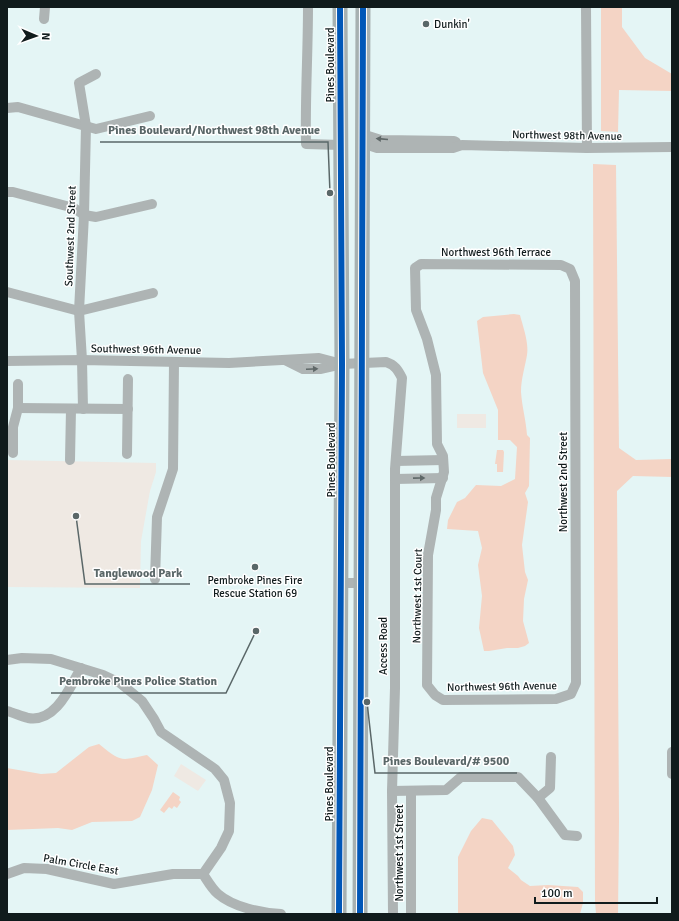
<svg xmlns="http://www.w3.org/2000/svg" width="679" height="921" font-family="Signika,sans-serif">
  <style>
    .green { fill: #efe9e3 }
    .water { fill: #f4d4c5 }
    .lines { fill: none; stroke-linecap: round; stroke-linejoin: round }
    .minor { stroke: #aeb4b4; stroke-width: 10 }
    .highway { stroke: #a7b1b1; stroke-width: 15 }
    .cycleway-casing { stroke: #fff; stroke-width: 8 }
    .cycleway { stroke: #0057b8; stroke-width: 6 }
    .oneway { fill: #5f6868 }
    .poi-dot { fill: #5a6768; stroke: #fff; stroke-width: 1.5 }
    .labels { text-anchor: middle; stroke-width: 3; stroke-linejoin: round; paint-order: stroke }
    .poi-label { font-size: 11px; fill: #101b1c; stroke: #fff; text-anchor: start }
    .street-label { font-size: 11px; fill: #101b1c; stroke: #fff }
    .leader { fill: none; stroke: #5a6768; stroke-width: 1.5 }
    .callout-dot { fill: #5a6768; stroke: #fff; stroke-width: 1.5 }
    .callout-label { font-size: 12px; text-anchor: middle; font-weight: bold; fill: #5a6768; stroke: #fff; stroke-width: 3; stroke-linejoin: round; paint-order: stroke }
  </style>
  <rect width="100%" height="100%" fill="#e4f5f5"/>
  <g class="green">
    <rect x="457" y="414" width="29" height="14"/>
    <path d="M 7,460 L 156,463 L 156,472 L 150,491 L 141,541 L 140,588 L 7,587 Z"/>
    <path d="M 181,764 L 206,780 L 198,791 L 174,776 Z"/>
  </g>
  <g class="water">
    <path d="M 601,7 L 622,7 L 622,27 L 645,58 L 672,74 L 672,91 L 619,90 L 618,132 L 601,131 Z"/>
    <path d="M 593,164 L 616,165 L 619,448 L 636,460 L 672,459 L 672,477 L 633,476 L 617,491 L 619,821 L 618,914 L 596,914 L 595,901 Z"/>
    <path d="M 514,314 L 520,315 C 523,327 529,342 527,355 C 525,367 521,379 521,392 C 522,407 526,420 527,435 L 530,438 L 529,486 L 525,493 L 528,502 L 522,545 L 525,572 L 528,580 L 524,599 L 523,621 L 529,643 L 525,646 L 518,648 L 507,648 L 489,651 L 484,651 L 479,628 L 482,596 L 478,565 L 482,548 L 478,531 L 447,529 L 448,520 L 457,502 L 465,498 L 476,485 L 501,486 L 515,479 L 517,447 L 510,440 L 498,440 L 498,410 L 483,373 L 477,321 L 483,317 Z"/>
    <path d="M 497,450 L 503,450 L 504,452 L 503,472 L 497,472 L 497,464 L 495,464 Z"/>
    <path d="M 99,744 C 121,762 120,761 147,755 L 158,765 L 152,790 L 140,817 L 132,821 L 92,822 L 72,830 L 58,828 L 7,830 L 7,768 L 41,774 L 56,773 L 89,747 Z"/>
    <path d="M 173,792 L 180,797 L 179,800 L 181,802 L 177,808 L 174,806 L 172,809 L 169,807 L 164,813 L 160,810 Z"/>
    <path d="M 482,818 L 492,820 L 513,846 L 515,855 L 508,868 L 518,876 L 521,880 L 530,886 L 548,885 L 578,887 L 583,892 L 583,903 L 580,914 L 458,914 L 458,857 L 471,831 Z"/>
  </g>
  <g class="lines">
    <g class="minor">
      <path d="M 308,7 C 308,53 305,98 306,144 L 341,145"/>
      <path d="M 586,7 L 587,148"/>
      <path d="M 44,19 L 45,7"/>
      <path d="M 7,108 L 18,107 L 96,129 L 150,116"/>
      <path d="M 362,134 L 381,140 L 454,141 L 456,142"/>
      <path d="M 362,143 L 377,148 L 453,148 L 462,145 L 587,148 L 672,147"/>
      <path d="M 7,192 L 13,192 L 74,208 L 84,215 L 96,217 L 152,204"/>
      <path d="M 421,264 L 561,265 L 570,269 L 575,281 L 576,683 L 571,694 L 556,699 L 443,700 L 435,695 L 427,685 L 428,555 L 436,510 L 436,498 L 444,472 L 443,456 L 437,444 L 436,375 L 427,339 L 416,310 L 415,268 Z"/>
      <path d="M 7,292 L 79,311 L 153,293"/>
      <path d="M 285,360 L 303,369 L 320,369 L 342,364 L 386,362 C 395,365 398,370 402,378 L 395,469 L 395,688 L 392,791 L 393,914"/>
      <path d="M 7,361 L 82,360 L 229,363 L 319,358 L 338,363"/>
      <path d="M 18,408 L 128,409"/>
      <path d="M 83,409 L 82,360 L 79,311 L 84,215 L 86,126 L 79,83 L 96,74"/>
      <path d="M 13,453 L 13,427 L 18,408 L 18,384"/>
      <path d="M 127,454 L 128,379"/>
      <path d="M 70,460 L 71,409"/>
      <path d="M 396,461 L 443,460"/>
      <path d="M 395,479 L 443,478"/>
      <path d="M 155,579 L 157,517 L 173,469 L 174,362"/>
      <path d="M 340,583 L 361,583"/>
      <path d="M 7,660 L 22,658 L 51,659 L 103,675 L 120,683 L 142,701 L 154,719 L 161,732 L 215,769 L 224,780 L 230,803 L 229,831 L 221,848 L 203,874"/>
      <path d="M 7,711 C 14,713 21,716 28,718 C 56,723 70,687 81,668"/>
      <path d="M 672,752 L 672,774"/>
      <path d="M 392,791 L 446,790 L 461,777 L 518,777 L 538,798 L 565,835 L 577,836"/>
      <path d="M 411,791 L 411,914"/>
      <path d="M 538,798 L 550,788 L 551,757"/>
      <path d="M 7,874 L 24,868 L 47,869 L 114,884 L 173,874 L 203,874 C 207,880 212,889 218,894 C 233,907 261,913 281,914"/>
    </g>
    <g class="highway">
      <path d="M 339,914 L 342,364 L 340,7"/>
      <path d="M 360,914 L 363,7"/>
    </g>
    <defs>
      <g id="cycleway">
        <path d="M 339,914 L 342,364 L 340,7"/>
        <path d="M 360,914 L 363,7"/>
      </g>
    </defs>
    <use href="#cycleway" class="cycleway-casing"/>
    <use href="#cycleway" class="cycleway"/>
  </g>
  <defs><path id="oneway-solid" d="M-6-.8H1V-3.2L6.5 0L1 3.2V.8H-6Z"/></defs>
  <g class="oneway">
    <use href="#oneway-solid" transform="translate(382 139) rotate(-175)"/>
    <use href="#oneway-solid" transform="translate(312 369) rotate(-2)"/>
    <use href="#oneway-solid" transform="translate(419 478) rotate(-1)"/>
  </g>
  <g class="poi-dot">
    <circle cx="426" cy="24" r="4"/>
    <circle cx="255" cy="567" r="4"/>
  </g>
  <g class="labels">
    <g class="poi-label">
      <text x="434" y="28">Dunkin'</text>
      <text x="255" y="584" text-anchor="middle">Pembroke Pines Fire<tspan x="255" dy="13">Rescue Station 69</tspan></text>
    </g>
    <g class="street-label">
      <text transform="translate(330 65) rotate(-90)" y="4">Pines Boulevard</text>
      <text transform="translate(567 135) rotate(1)" y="4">Northwest 98th Avenue</text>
      <text transform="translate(70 236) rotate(-88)" y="4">Southwest 2nd Street</text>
      <text x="496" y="256">Northwest 96th Terrace</text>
      <text transform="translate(146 349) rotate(1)" y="4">Southwest 96th Avenue</text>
      <text transform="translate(331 460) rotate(-90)" y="4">Pines Boulevard</text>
      <text transform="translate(563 482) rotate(-90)" y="4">Northwest 2nd Street</text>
      <text transform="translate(417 596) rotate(-89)" y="4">Northwest 1st Court</text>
      <text transform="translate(383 646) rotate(-90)" y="4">Access Road</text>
      <text transform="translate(502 686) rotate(-1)" y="4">Northwest 96th Avenue</text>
      <text transform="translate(329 784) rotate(-90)" y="4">Pines Boulevard</text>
      <text transform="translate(399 853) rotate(-90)" y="4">Northwest 1st Street</text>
      <text transform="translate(81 864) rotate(10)" y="4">Palm Circle East</text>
    </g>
  </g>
  <path class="leader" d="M330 193L328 142H100M76 516L85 584H190M256 631L226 693H51M367 702L375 773H517"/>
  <g class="callout-dot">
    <circle cx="330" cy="193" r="4"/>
    <circle cx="76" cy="516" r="4"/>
    <circle cx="256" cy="631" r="4"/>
    <circle cx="367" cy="702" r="4"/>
  </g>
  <g class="callout-label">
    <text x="214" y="134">Pines Boulevard/Northwest 98th Avenue</text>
    <text x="138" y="577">Tanglewood Park</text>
    <text x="138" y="685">Pembroke Pines Police Station</text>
    <text x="446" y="765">Pines Boulevard/# 9500</text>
  </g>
  <rect width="679" height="921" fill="none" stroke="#101b1c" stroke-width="16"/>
  <g transform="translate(36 36) rotate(92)" stroke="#ffffff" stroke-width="3" paint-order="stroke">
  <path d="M0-3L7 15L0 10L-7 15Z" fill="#101b1c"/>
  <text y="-6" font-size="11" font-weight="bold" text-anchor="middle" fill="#101b1c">N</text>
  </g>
  <path d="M535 897v6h122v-6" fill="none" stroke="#101b1c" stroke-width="2"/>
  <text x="541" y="897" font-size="12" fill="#101b1c" stroke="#ffffff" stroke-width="3" paint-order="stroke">100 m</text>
</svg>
